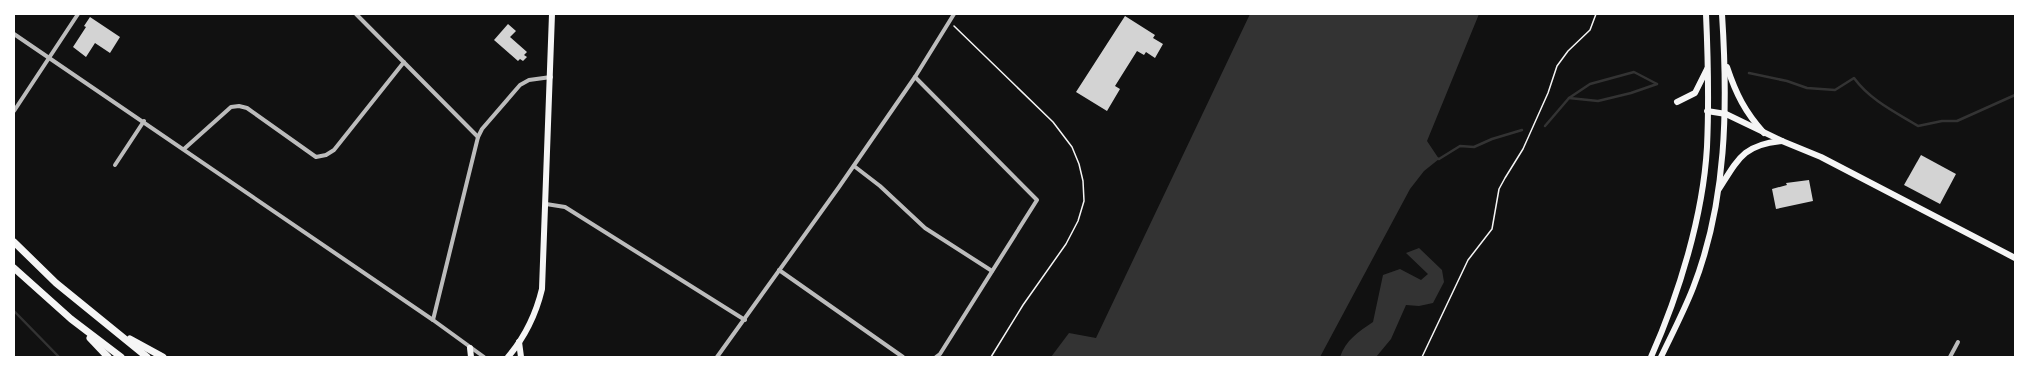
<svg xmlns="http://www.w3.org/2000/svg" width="2029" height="371" font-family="'PT Sans Narrow',sans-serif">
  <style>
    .water { fill: #333 }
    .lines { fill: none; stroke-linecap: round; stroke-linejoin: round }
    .stream { stroke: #333; stroke-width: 2.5 }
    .building { fill: #d3d3d3 }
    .path { stroke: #f5f5f5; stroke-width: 1.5 }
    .minor { stroke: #bcbcbc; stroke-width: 4 }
    .secondary { stroke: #f5f5f5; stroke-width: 6 }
    .primary { stroke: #f5f5f5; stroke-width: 6 }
    .trunk { stroke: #f5f5f5; stroke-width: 7 }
  </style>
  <rect width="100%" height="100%" fill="#111"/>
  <g class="water">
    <path d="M 1250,14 L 1479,14 L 1427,141 L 1439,159 L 1424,171 L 1410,189 L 1320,357 L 1051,357 L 1069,333 L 1096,338 Z"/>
    <path d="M 1419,248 L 1442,270 L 1444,282 L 1433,303 L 1419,306 L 1406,305 L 1391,339 L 1376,357 L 1340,357 C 1346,340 1358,332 1373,322 L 1383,275 L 1400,269 L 1421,280 L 1428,274 L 1406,253 Z"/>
  </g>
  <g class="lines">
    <g class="stream">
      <path d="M 1749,73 L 1787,81 L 1807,88 L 1835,90 L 1854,78 C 1870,100 1895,112 1918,126 L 1942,121 L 1957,121 L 2015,95"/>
      <path d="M 1569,98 L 1598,101 L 1631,93 L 1657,84"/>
      <path d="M 1545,126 L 1569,98 L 1590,84 L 1634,72 L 1657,84"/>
      <path d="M 1436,158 L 1439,159 L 1460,146 L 1474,147 L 1492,139 L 1522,130"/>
      <path d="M 14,311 L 59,357"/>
    </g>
  </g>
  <g class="building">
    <path d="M 1125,16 L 1155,35 L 1153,38 L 1163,44 L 1155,58 L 1146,52 L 1144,55 L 1137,51 L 1115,86 L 1120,89 L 1107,111 L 1076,92 Z"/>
    <path d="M 90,17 L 120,37 L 110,53 L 95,43 L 86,57 L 73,47 L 86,27 L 84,26 Z"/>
    <path d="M 508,24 L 516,31 L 510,37 L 527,52 L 524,55 L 527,57 L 523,61 L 520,59 L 518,61 L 494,40 Z"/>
    <path d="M 1921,155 L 1956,174 L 1940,204 L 1904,185 Z"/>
    <path d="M 1809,180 L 1813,201 L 1776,209 L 1772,189 L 1787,185 L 1786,183 Z"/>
  </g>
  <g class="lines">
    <g class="path">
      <path d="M 954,26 L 1053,122 L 1072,147 L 1079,164 L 1083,181 L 1084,201 L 1078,221 L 1066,244 L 1023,305 L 991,357"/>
      <path d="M 1422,357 L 1468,260 L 1492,229 L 1499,189 L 1505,178 L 1523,149 L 1548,93 L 1557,66 L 1568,51 L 1590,30 L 1596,14"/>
    </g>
    <g class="minor">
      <path d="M 356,14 L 478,137"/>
      <path d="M 14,34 L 433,320 L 484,357"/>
      <path d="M 915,77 L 1037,200 L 940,354 L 936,357"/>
      <path d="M 14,111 L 78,14"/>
      <path d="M 184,149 L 231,107 L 239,106 L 247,108 L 316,157 L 326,155 L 334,150 L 404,62"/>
      <path d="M 115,165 L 144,121"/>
      <path d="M 854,166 L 880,186 L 925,228 L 992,271"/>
      <path d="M 546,204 L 565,207 L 745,320"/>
      <path d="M 779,270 L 903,357"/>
      <path d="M 433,320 L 478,137 L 482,129 L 520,85 L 529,80 L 551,77"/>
      <path d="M 717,357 L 839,187 L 915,77 L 954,14"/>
      <path d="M 1950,357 L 1958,342"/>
    </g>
    <g class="secondary">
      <path d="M 1707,111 L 1726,114 L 1782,141 L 1821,157 L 2015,258"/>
      <path d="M 519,342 L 521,357"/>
      <path d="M 470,348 L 471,357"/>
      <path d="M 508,357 C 525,337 536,314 542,289 L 552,14"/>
    </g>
    <g class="primary">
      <path d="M 1727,67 C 1736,94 1745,112 1764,133"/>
      <path d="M 1677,102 L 1695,93 L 1707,69"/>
      <path d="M 1719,189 C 1738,159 1744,144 1782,141"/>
      <path d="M 1651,357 C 1679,294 1703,216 1707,147 C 1709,103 1708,58 1706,14"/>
      <path d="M 1661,357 C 1672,334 1684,311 1693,288 C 1727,201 1728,106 1722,14"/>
    </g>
    <g class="trunk">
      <path d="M 14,242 L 56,283 L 147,357"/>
      <path d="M 14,268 L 71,319 L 121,357"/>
      <path d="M 90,338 L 108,357"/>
      <path d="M 130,339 L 163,357"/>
    </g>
  </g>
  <rect width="2029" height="371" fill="none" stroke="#ffffff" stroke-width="30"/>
</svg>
